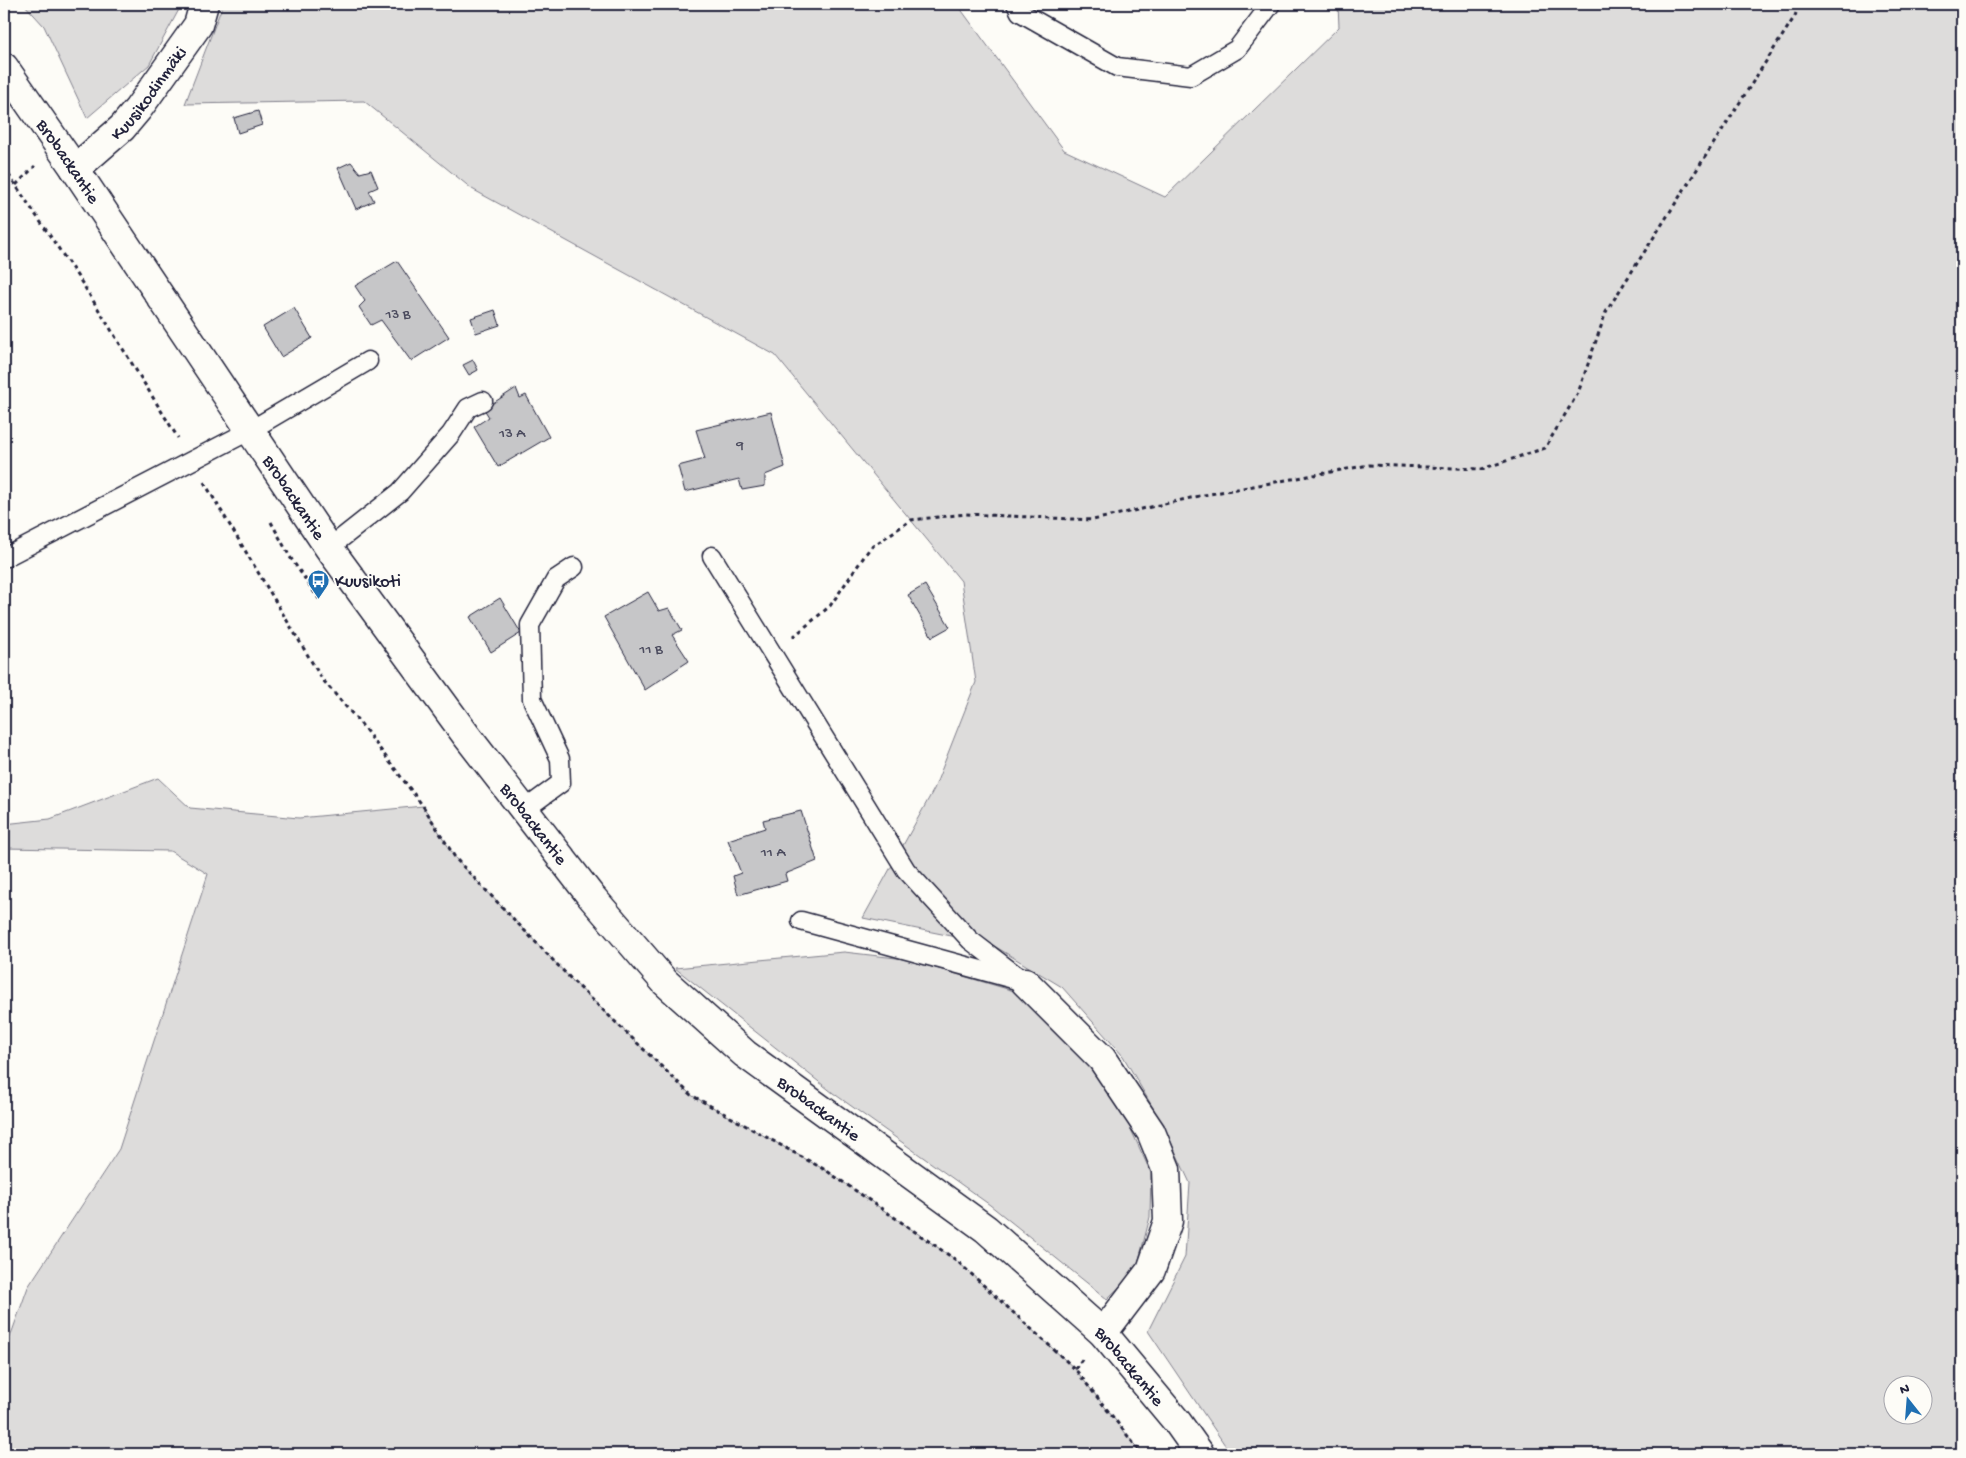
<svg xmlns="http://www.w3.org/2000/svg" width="1966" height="1458" font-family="'Gochi Hand',sans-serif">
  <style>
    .green { fill: #dddcdb; stroke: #807f8b; fill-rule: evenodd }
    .building { fill: #c6c6c8; stroke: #22223b }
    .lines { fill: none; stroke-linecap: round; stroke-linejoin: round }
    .lane-casing { stroke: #22223b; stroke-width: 21 }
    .street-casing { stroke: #22223b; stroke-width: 31 }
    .secondary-casing { stroke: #22223b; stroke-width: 31 }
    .path { stroke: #22223b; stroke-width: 3; stroke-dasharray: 4 4; stroke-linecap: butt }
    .lane { stroke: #fdfcf7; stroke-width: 18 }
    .street { stroke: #fdfcf7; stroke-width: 28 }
    .secondary { stroke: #fdfcf7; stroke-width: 28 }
    .labels { text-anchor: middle; stroke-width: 4; stroke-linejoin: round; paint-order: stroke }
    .number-label { font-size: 15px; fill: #4b4b5e }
    .street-label { font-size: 18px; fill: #22223b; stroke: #fdfcf7 }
    .poi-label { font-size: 18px; fill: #22223b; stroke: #fdfcf7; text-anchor: start }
  </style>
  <rect width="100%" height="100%" fill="#fdfcf7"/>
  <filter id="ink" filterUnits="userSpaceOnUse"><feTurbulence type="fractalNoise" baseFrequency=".02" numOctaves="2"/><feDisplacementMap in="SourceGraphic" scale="10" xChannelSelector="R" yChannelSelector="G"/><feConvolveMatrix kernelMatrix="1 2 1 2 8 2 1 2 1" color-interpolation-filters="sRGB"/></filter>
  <g filter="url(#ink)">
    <g class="green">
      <path d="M 24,4 L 182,4 L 149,65 L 87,118 L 44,26 Z"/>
      <path d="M 223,4 L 957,4 L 1064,150 L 1165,197 L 1339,27 L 1338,4 L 1962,4 L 1962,1454 L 1231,1454 L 1148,1331 L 1185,1257 L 1190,1183 L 1164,1127 L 1123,1056 L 1062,987 L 991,944 L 863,918 L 934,789 L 976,682 L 961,581 L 775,355 L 472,189 L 364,101 L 185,104 ZM 1894,1386 L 1924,1386 L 1924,1416 L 1894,1416 Z"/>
      <path d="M 158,778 L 190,808 L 299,818 L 423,806 L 456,859 L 572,980 L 691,1095 L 827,1171 L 956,1260 L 1075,1369 L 1142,1454 L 4,1454 L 4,1354 L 28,1287 L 119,1149 L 208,874 L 170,851 L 4,848 L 4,824 L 50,819 Z"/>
      <path d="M 844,952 L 905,959 L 1021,993 L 1088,1062 L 1122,1110 L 1151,1173 L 1150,1217 L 1136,1271 L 1107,1299 L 990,1205 L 833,1093 L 675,968 Z"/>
    </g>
    <g class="building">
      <path d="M 258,111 L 262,125 L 238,133 L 234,118 Z"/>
      <path d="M 351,162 L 360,173 L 371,170 L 378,187 L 369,191 L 374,201 L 356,209 L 338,168 Z"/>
      <path d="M 397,261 L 449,337 L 411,361 L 381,320 L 371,325 L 359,307 L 365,301 L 355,286 Z"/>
      <path d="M 294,308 L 312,338 L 281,357 L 263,327 Z"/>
      <path d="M 495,310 L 500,325 L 476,333 L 471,318 Z"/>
      <path d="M 473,360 L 478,370 L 469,375 L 463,365 Z"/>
      <path d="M 516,388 L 520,398 L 526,395 L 549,437 L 498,467 L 474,427 L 489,417 L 484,409 Z"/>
      <path d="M 771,412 L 785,467 L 765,475 L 765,486 L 742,490 L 739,479 L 685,492 L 678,466 L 705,459 L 696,430 Z"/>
      <path d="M 925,585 L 950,627 L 932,637 L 908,595 Z"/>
      <path d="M 648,592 L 659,611 L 669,608 L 682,630 L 672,635 L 689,661 L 645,690 L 604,617 Z"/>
      <path d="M 500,598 L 521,633 L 491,652 L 470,617 Z"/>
      <path d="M 801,811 L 817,861 L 785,874 L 787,881 L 738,895 L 733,876 L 741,873 L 728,840 L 765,828 L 763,820 Z"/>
    </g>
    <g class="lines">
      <defs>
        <g id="lane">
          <path d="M 1016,4 L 1020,12 L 1117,67 L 1191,76 L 1237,49 L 1271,4"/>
          <path d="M 329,548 L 400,492 L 451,434 L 468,408 L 483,401"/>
          <path d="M 712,556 L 906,870 L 970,940 L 1025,982"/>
          <path d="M 4,558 L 249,431 L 368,361"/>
          <path d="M 524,810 L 561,783 L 560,759 L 532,699 L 530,625 L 556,579 L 574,567"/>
          <path d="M 801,921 L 1017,980"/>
        </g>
        <g id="street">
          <path id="s1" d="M 75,169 L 122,128 L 138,109 L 198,25 L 204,4"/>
          <path d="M 1025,982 L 1102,1059 L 1151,1132 L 1166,1169 L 1168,1221 L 1151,1270 L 1103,1333"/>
        </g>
        <g id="secondary">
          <path id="s2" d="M 4,67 L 75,169 L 329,548 L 466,735 L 590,895 L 665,982 L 745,1054 L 986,1229 L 1103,1333 L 1178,1423 L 1200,1454"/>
        </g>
      </defs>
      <use href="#lane" class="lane-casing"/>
      <use href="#street" class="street-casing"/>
      <use href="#secondary" class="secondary-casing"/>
      <g class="path">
        <path d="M 4,168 L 84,286 L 178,438"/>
        <path d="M 16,185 L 35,166"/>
        <path d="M 204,482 L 322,679 L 361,724 L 423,806 L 456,859 L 572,980 L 691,1095 L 827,1171 L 956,1260 L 1075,1369 L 1142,1454"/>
        <path d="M 271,522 L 290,557 L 319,599"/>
        <path d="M 793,637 L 830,606 L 870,548 L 911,520 L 966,514 L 1093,520 L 1204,495 L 1369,465 L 1482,469 L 1545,448 L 1578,393 L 1606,312 L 1795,16 L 1799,4"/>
        <path d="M 1075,1369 L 1083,1358"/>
      </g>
      <use href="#lane" class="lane"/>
      <use href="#street" class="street"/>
      <use href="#secondary" class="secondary"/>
    </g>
  </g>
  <defs>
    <symbol id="bus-pin" viewBox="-11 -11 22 30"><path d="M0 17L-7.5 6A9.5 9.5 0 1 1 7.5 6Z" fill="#1f6fb2" stroke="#fdfcf7"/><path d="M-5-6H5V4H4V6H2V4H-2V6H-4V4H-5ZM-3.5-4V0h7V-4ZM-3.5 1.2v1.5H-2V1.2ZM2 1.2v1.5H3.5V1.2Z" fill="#fff"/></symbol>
  </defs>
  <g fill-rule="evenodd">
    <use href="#bus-pin" x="306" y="568" width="25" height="34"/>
  </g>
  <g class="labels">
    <g class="number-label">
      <text x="398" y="318">13 B</text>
      <text x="512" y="437">13 A</text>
      <text x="740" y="449">9</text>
      <text x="651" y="653">11 B</text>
      <text x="773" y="856">11 A</text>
    </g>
    <g class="street-label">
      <text dy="6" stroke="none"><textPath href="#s1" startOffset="106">Kuusikodinmäki</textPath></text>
      <text dy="6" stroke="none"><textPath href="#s2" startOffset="114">Brobackantie</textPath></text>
      <text dy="6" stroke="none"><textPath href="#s2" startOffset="519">Brobackantie</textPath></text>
      <text dy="6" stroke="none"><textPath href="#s2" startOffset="924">Brobackantie</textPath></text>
      <text dy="6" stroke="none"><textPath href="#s2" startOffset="1329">Brobackantie</textPath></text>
      <text dy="6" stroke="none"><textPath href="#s2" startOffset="1734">Brobackantie</textPath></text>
    </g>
    <g class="poi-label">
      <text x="335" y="586">Kuusikoti</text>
    </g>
  </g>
  <rect width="1966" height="1458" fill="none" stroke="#fdfcf7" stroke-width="20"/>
  <rect x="10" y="10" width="1946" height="1438" fill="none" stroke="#22223b" stroke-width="2" filter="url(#ink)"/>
  <g transform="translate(1908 1400) rotate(343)"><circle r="24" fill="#fdfcf7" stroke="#a5a5ac"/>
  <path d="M0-4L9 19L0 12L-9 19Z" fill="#1f6fb2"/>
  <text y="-8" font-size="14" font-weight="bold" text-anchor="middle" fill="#22223b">N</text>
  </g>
</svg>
